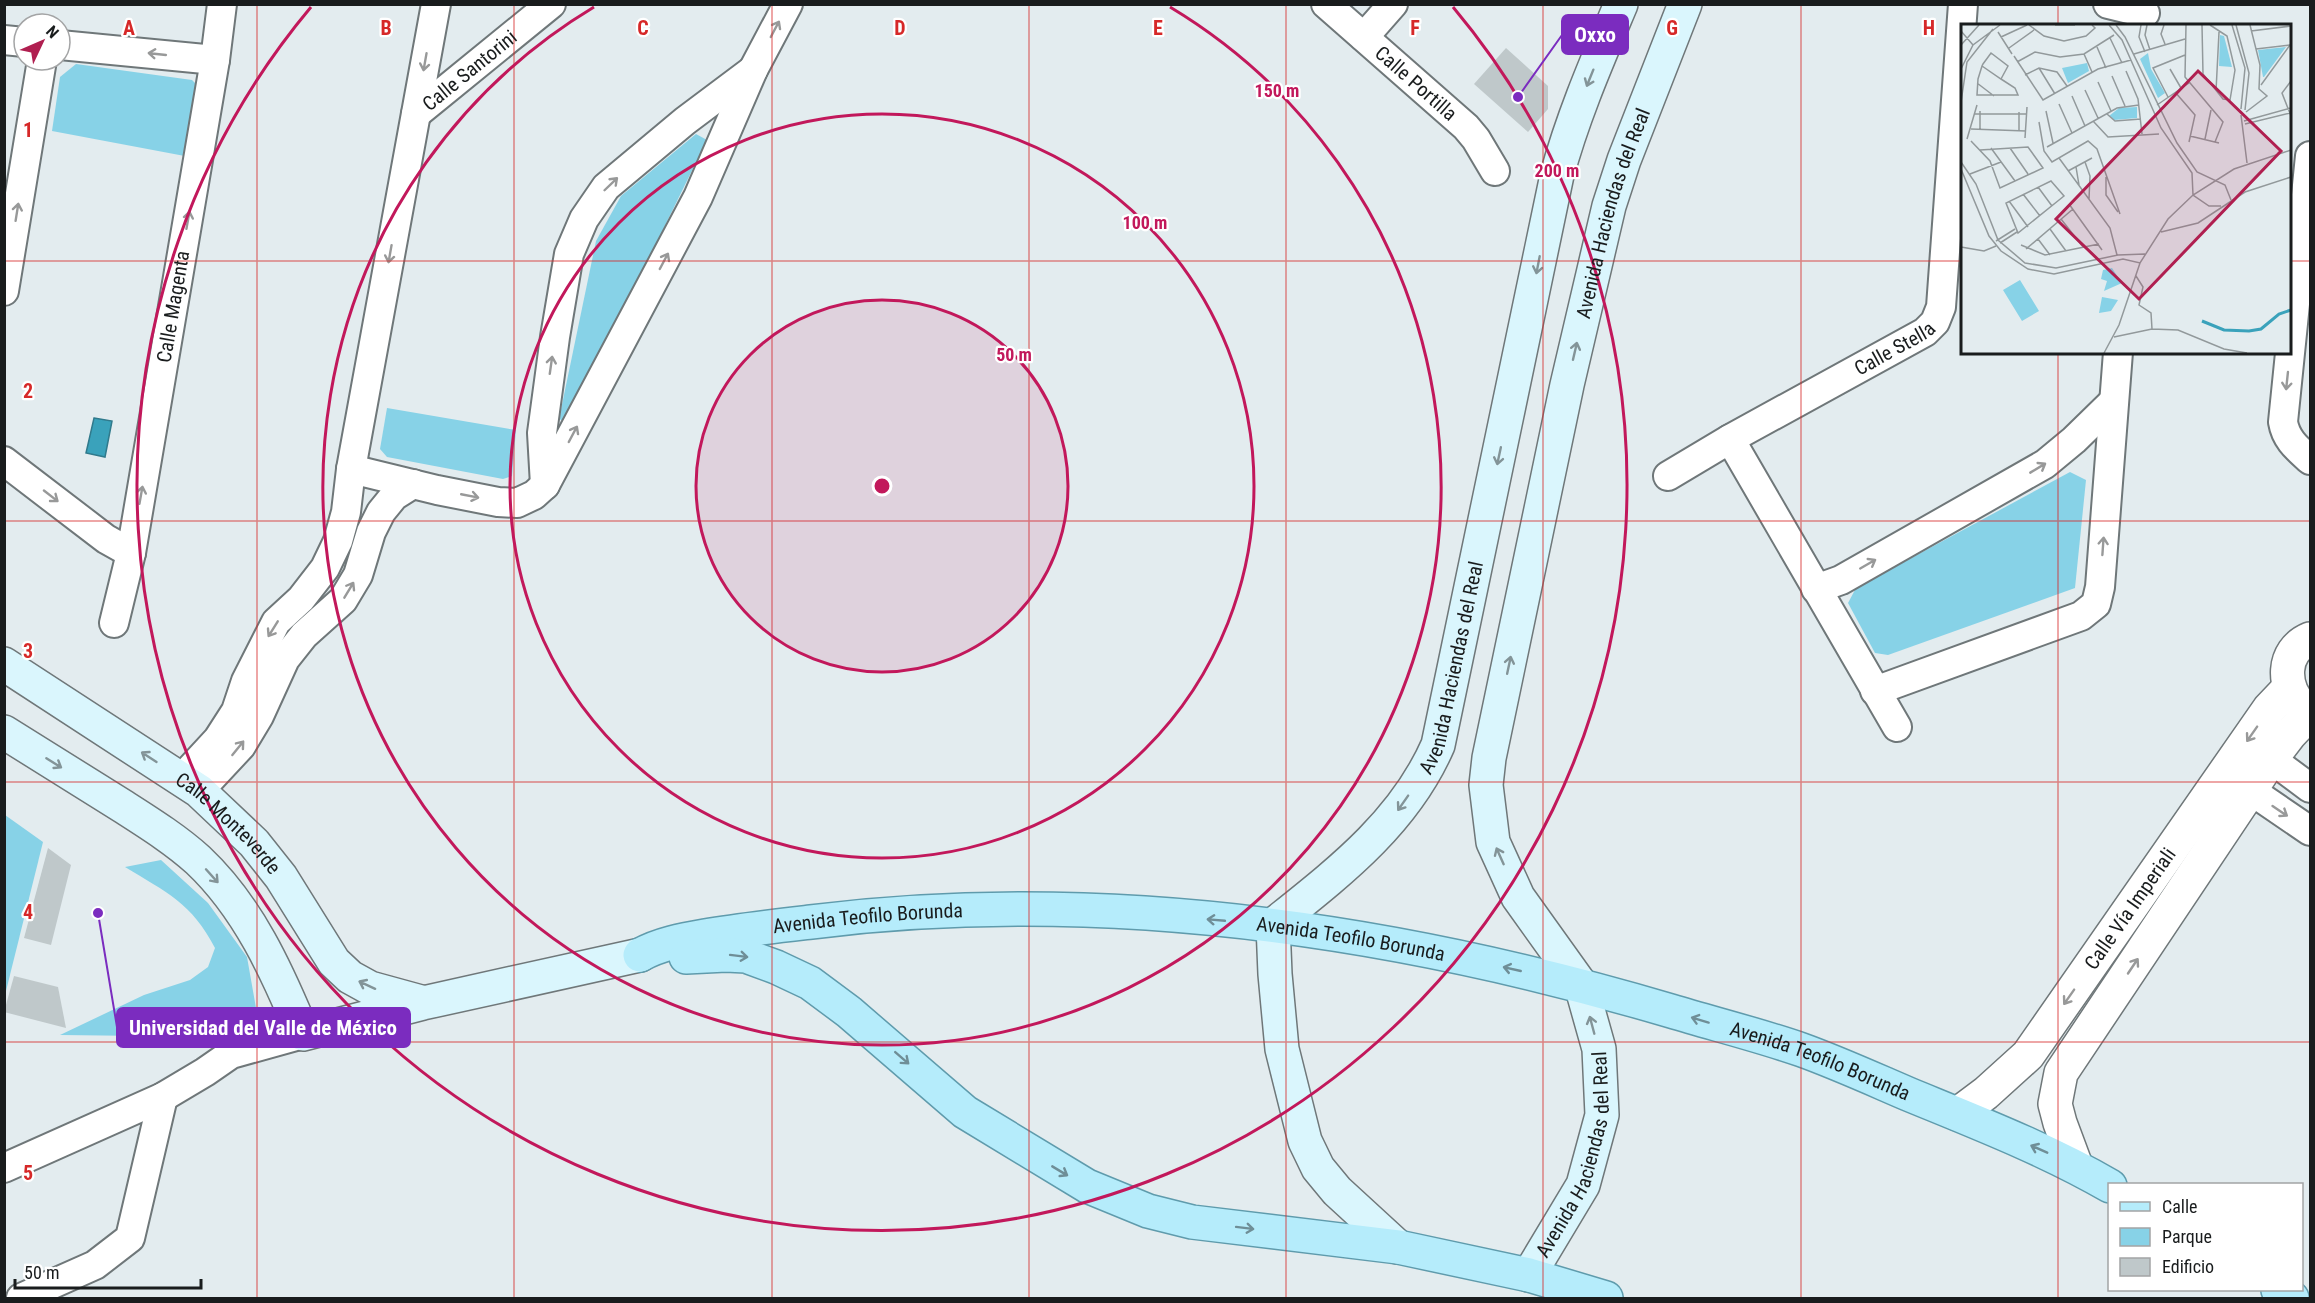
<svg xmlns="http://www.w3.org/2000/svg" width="2315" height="1303" font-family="'Roboto Condensed',sans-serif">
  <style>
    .green { fill: #87d2e7 }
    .water { fill: #3aa2bb; stroke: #307a8c; stroke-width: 1.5 }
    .building { fill: #bfc8ca }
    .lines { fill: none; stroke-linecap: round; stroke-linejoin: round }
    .minor-casing { stroke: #6f7779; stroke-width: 32 }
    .tertiary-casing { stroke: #6f7779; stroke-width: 36 }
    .secondary-casing { stroke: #6f7779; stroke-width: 36 }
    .primary-casing { stroke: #5f9bac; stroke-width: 36 }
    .minor { stroke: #fff; stroke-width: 28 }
    .tertiary { stroke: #fff; stroke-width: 33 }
    .secondary { stroke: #daf6fd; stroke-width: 33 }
    .primary { stroke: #b5ecfb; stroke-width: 33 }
    .oneway { stroke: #989999 }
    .oneway2 { stroke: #839498 }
    .oneway3 { stroke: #6f8e97 }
    .grid { fill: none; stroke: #d62828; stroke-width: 1.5; stroke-opacity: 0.55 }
    .ring { fill: none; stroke: #c2185b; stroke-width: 3 }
    .labels { text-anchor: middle; stroke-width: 4.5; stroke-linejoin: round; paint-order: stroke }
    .street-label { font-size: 20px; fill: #191c1d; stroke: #fff }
    .inset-river { fill: none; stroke: #3aa2bb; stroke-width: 3 }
    .inset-road { fill: none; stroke: #92999b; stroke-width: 1.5 }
    .view { fill: #b01f50; fill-opacity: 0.15; stroke: #b01f50; stroke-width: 3 }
    .inset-edge { fill: none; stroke: #191c1d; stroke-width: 3 }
    .grid-label { font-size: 20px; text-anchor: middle; font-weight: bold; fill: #d62828; stroke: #fff; stroke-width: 4.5; stroke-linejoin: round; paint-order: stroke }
    .centre { fill: #c2185b; stroke: #fff; stroke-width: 3 }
    .ring-label { font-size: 18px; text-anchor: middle; font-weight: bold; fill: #c2185b; stroke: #fff; stroke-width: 4.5; stroke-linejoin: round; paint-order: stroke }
    .leader { fill: none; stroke: #7b2cbf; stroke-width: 2 }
    .callout-dot { fill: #7b2cbf; stroke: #fff; stroke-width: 2 }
    .callout { fill: #7b2cbf; stroke: #7b2cbf; stroke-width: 2 }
    .callout-label { font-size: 21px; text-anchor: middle; font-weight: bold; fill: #fff }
  </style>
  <rect width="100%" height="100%" fill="#e3ecef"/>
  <g class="green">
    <path d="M 76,64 L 192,80 L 201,89 L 190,157 L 52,131 L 60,77 Z"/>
    <path d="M 696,134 L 707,140 L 568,423 L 559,419 L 596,241 L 621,196 Z"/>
    <path d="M 387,408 L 516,430 L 512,476 L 503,479 L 387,457 L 380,449 Z"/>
    <path d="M 2070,472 L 2086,480 L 2075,588 L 1888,655 L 1875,653 L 1848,603 L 1856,588 Z"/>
    <path d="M 5,815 L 43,842 L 5,995 Z"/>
    <path d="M 161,860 L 208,903 L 247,957 L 256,1008 L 230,1037 L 60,1035 L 144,995 L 190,980 L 208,967 L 215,948 C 192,903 166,892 125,867 Z"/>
  </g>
  <path class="water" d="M 94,418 L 112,421 L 105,457 L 86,453 Z"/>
  <g class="building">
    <path d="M 1506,48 L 1548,86 L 1548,109 L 1528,132 L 1474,84 Z"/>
    <path d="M 48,848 L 71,865 L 51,945 L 24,938 Z"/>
    <path d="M 14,976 L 58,987 L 66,1028 L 4,1012 Z"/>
  </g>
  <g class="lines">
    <defs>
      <g id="minor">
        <path id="s1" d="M 1326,4 L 1466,127 L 1476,139 L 1495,171"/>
        <path d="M 2108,4 L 2145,13"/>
        <path d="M 1364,37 L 1393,4"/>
        <path d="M 4,40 L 24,42"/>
        <path d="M 60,45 L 215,60"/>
        <path id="s2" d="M 416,114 L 551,4"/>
        <path d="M 2310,156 L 2283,422 C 2286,440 2298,449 2310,460"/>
        <path d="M 4,291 L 42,60"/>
        <path d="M 1730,439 L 1897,727"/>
        <path d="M 4,461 L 106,539 L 131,553"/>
        <path d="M 351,469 L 437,490 L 498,502 L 517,503 L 534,495 L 545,485 L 698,197 L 753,70 L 788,4"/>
        <path id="s3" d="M 1668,476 L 1730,439 L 1925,332 L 1935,322 L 1941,307 L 1963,4"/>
        <path d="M 545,485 L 542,433 L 555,337 L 569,254 L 584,219 L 606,187 L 685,121 L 753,70"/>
        <path d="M 1816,589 L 1841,580 L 2045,464 L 2074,440 L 2114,401"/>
        <path id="s4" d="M 114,623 L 131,553 L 215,60 L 222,4"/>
        <path d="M 1875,691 L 2081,616 L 2096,604 L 2100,587 L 2118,352"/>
        <path d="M 2271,759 L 2310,788"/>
        <path d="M 182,778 L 218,739 L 236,711 L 246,681 L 276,622 L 301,599 L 325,568 L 338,541 L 346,512 L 351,469 L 436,4"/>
        <path d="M 2250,790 L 2310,831"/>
        <path d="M 199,791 L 241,746 L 259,716 L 285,659 L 304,635 L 343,600 L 358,575 L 371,532 L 381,512 L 394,496 L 413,484"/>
        <path d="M 4,1168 L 163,1097 L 205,1072 L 231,1054 L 303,1034"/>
        <path d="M 21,1298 L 95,1265 L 130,1238 L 163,1097"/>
      </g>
      <g id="tertiary">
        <path d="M 2302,707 C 2282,687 2281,651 2310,639"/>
        <path id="s5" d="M 1958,1114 L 1986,1093 L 2028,1055 L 2269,709 L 2289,688"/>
        <path d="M 2076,1166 L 2060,1123 L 2055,1104 L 2061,1073 L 2271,759 L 2290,734 L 2310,713"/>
      </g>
      <g id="secondary">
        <path id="s6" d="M 4,664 L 199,791 L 254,843 L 281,877 L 334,962 L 350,977 L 370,988 L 421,1002"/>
        <path d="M 4,732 C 44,757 84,782 124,807 C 149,823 176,840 198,860 C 248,907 277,971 303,1034 L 423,1003 L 640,955"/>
        <path id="s7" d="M 1398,1247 L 1337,1191 L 1318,1168 L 1305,1141 L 1282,1049 L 1275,974 L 1273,925 C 1338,873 1404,823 1438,745 L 1557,175 C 1573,116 1597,61 1621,4"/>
        <path id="s8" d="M 1529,1275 L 1583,1185 L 1602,1115 L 1599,1049 L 1581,985 L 1518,897 L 1493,842 L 1486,785 L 1489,758 L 1567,385 L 1609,206 L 1624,160 L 1685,4"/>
      </g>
      <g id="primary">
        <path id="s9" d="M 640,955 C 660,944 682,940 705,936 C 740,930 776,926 811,922 C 1099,886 1394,929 1671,1011 C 1714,1024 1759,1035 1802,1050 C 1838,1063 1873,1079 1908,1094 C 1976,1122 2046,1149 2110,1186"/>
        <path d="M 686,957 L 726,955 L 746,956 L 776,967 L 810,983 L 849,1012 L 965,1112 L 1087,1186 L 1148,1211 L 1192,1222 L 1398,1247 L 1529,1275 L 1606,1298"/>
        <path d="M 2278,1290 L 2292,1298"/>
      </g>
    </defs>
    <use href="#minor" class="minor-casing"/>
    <use href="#tertiary" class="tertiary-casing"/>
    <use href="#secondary" class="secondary-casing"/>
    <use href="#primary" class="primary-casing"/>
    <use href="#minor" class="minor"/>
    <use href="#tertiary" class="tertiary"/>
    <use href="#secondary" class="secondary"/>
    <use href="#primary" class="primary"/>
  </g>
  <defs><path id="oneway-shaft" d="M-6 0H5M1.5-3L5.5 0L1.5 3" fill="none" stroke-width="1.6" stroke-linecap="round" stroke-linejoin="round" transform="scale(1.5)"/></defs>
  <g class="oneway">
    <use href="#oneway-shaft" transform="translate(775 29) rotate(-62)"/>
    <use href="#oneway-shaft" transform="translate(157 54) rotate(-174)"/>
    <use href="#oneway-shaft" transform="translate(425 62) rotate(100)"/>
    <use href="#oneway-shaft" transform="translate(611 184) rotate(-44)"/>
    <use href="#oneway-shaft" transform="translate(17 212) rotate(-81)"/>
    <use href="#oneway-shaft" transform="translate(188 220) rotate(-80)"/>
    <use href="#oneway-shaft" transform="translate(390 254) rotate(100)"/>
    <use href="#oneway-shaft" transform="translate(664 261) rotate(-62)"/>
    <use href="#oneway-shaft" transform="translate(551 365) rotate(-82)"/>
    <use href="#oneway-shaft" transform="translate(2287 381) rotate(96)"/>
    <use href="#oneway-shaft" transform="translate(573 434) rotate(-62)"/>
    <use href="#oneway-shaft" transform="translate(2038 468) rotate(-31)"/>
    <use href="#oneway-shaft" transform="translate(141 495) rotate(-80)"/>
    <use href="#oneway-shaft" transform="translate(51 496) rotate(38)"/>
    <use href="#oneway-shaft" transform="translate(470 496) rotate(11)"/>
    <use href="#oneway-shaft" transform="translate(2103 546) rotate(-86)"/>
    <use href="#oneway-shaft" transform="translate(1868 564) rotate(-30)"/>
    <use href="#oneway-shaft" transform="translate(349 590) rotate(-59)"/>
    <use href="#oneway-shaft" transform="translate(273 629) rotate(122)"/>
    <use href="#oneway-shaft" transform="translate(2252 734) rotate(125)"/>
    <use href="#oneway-shaft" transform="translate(238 748) rotate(-51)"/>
    <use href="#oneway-shaft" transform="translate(2280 811) rotate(34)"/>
    <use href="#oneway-shaft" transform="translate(2133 966) rotate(-56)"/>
    <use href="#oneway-shaft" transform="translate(2069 997) rotate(125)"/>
  </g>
  <g class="oneway2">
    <use href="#oneway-shaft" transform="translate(1590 78) rotate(112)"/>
    <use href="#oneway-shaft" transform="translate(1538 265) rotate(101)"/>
    <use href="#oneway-shaft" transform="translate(1575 351) rotate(-77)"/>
    <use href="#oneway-shaft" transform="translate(1499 456) rotate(102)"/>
    <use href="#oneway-shaft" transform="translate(1509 665) rotate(-78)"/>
    <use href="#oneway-shaft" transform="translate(149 757) rotate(-147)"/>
    <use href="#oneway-shaft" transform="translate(54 763) rotate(32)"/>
    <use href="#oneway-shaft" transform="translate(1403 803) rotate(125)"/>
    <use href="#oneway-shaft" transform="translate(1500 856) rotate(-114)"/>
    <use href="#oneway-shaft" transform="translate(212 876) rotate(48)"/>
    <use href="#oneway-shaft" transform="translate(367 985) rotate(-155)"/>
    <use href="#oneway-shaft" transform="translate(1592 1025) rotate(-105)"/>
  </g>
  <g class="oneway3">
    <use href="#oneway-shaft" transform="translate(1216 920) rotate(-175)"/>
    <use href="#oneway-shaft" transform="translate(739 956) rotate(7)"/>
    <use href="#oneway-shaft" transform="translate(1512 969) rotate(-167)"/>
    <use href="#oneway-shaft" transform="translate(1700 1020) rotate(-163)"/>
    <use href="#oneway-shaft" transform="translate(902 1058) rotate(41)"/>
    <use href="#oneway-shaft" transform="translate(2039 1149) rotate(-156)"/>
    <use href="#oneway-shaft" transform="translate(1060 1171) rotate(31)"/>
    <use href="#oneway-shaft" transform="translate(1245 1228) rotate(7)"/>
  </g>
  <path class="grid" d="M 257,4 L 257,1298M 514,4 L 514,1298M 772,4 L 772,1298M 1029,4 L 1029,1298M 1286,4 L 1286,1298M 1543,4 L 1543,1298M 1801,4 L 1801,1298M 2058,4 L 2058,26M 4,261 L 1962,261M 2290,261 L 2310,261M 2058,352 L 2058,1298M 4,521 L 2310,521M 4,782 L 2310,782M 4,1042 L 2310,1042"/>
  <circle cx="882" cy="486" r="186" fill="#c2185b" fill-opacity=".12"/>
  <g class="ring">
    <circle cx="882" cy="486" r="186"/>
    <circle cx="882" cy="486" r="372"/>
    <path d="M1170 7A559 559 0 1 1 594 7"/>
    <path d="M1453 7A745 745 0 1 1 311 7"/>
  </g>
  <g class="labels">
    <g class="street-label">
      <text dy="7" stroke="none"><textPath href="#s2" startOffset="69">Calle Santorini</textPath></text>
      <text dy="7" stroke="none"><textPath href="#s1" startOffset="120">Calle Portilla</textPath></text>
      <text dy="7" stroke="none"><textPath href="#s8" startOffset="1122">Avenida Haciendas del Real</textPath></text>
      <text dy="7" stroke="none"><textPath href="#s4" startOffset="322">Calle Magenta</textPath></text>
      <text dy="7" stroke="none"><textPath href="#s3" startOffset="260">Calle Stella</textPath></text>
      <text dy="7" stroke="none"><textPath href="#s7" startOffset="687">Avenida Haciendas del Real</textPath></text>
      <text dy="7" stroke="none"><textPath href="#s6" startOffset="276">Calle Monteverde</textPath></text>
      <text dy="7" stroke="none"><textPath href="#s5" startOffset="270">Calle Vía Imperiali</textPath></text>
      <text dy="7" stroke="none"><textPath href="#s9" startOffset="232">Avenida Teofilo Borunda</textPath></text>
      <text dy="7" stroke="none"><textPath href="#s9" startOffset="717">Avenida Teofilo Borunda</textPath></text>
      <text dy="7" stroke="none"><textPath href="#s9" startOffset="1203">Avenida Teofilo Borunda</textPath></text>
      <text dy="7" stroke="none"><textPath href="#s8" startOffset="132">Avenida Haciendas del Real</textPath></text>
    </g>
  </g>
  <g transform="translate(1961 24)">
    <rect width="330" height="330" fill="#e3ecef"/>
    <path d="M 259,11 L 263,12 L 271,43 L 258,42 ZM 325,23 L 303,53 L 302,53 L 297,26 ZM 187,29 L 190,45 L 204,69 L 197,74 L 179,35 ZM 126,39 L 128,47 L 107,59 L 101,44 ZM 176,83 L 176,94 L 153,96 L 148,92 L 158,84 ZM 151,244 L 161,259 L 143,267 L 146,257 L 140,255 L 142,246 ZM 59,256 L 78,287 L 61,297 L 42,266 ZM 141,273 L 157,276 L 150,287 L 138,289 Z" fill="#87d2e7"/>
    <path class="inset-river" d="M 241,297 L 263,306 L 288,307 L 300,305 L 318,290 L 330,286"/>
    <path class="inset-road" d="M 68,1 L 83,12 L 103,17 L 125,12 L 134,4 L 131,1M 94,1 L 114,1M 148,1 L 161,16 L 200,104 L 231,149 L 232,171 L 248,182 L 260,182M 155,1 L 164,13 L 216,119 L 236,148 L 264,161 L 270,176M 180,1 L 178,13 L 184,28M 186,1 L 184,11 L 189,26M 203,1 L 200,10 L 204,20M 225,1 L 224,53 L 262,98 L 254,118M 241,1 L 242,50 L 262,75 L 269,76 L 274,46 L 266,12 L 249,1M 271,1 L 284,44 L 280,85M 275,1 L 288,49 L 284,86M 0,7 L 12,21M 290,7 L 330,2M 37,8 L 51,30M 40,13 L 66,1M 149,14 L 161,39M 0,21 L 18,1M 136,23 L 145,44M 48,24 L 73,6M 295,25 L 329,21 L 300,61M 123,30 L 131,48M 173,30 L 224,15M 53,32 L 82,76 L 137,45 L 170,36M 56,38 L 74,28 L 99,33 L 123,30 L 153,11M 21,42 L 40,55 L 54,64 L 57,71 L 16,71 L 17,55 L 21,42 L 22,40 L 30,29 L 47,42 L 40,55M 78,44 L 94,70M 0,45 L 12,21 L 39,1M 209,45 L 220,64M 165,47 L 177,75 L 181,110M 64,51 L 78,44 L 96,48 L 106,62M 151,52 L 164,82M 330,57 L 321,69 L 330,92M 137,58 L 150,87M 16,59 L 33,72M 124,66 L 137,94M 255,67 L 258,8M 214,68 L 234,91 L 228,118M 111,72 L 124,102M 207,73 L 192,44 L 224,31M 0,78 L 6,38 L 32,5M 98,80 L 111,109M 196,81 L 228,59M 19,87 L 19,106M 85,87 L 92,119M 285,88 L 306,72 L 298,65 L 299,41 L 289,1M 14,90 L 66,90M 146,90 L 154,97 L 180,95M 280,91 L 286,139M 132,97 L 147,113 L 198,110M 283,97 L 330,84M 78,98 L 83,127 L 91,138 L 127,117 L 136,125 L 159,190M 284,100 L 329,89M 10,105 L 65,107M 58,106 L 58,88M 229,112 L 258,119M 64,114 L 66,83M 6,115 L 16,81M 244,115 L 250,86M 10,117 L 29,137 L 39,164 L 82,144 L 67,123 L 19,126M 86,123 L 156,84 L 178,81M 30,124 L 54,157M 49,124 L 67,150M 98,134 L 149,204 L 156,231M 0,138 L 15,160 L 37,216 L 64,239 L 95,244 L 157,231 L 184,230M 124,138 L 129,152 L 128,175M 115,143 L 118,161M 0,145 L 28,212 L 40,227 L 67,245 L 93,250 L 162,235 L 179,239 L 207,195 L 232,171 L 273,145 L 330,126M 107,147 L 131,134M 9,150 L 40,138M 145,153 L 145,171 L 157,188M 90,157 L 103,172 L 57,209 L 45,179 ZM 77,163 L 91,182M 62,170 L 79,192M 48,177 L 67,203M 108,180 L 141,226M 100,195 L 122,223M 89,205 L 105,227M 200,208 L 237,199 L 284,168 L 330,153M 77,215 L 89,231M 35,217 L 54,205M 39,219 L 56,208M 60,221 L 84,231 L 138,220M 0,223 L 23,227 L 35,222M 65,225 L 112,185M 175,252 L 182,263 L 178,281 L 190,289 L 191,305M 153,313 L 191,305 L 217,306 L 263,325 L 286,329M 143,329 L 158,301 L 179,239"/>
    <path class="view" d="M 237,47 L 320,127 L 178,275 L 95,195 Z"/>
    <rect width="330" height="330" class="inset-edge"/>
  </g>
  <g class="grid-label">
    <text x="129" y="35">A</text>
    <text x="386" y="35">B</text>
    <text x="643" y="35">C</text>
    <text x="900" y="35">D</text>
    <text x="1158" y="35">E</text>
    <text x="1415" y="35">F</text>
    <text x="1672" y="35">G</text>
    <text x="1929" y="35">H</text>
    <text x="28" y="137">1</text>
    <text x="28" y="398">2</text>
    <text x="28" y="658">3</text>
    <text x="28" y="919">4</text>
    <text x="28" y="1180">5</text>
  </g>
  <circle cx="882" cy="486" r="9" class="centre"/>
  <g class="ring-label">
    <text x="1277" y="97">150 m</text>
    <text x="1557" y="177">200 m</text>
    <text x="1145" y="229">100 m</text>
    <text x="1014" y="361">50 m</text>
  </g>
  <path class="leader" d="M1518 97L1562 35M98 913L117 1027"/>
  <g class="callout-dot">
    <circle cx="1518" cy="97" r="6"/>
    <circle cx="98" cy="913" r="6"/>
  </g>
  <g class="callout">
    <rect x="1562" y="15" width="66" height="39" rx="6"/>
    <rect x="117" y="1008" width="293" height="39" rx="6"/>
  </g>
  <g class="callout-label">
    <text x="1595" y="42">Oxxo</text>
    <text x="263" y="1035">Universidad del Valle de México</text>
  </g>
  <rect width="2315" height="1303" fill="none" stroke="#191c1d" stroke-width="12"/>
  <rect x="2108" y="1183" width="195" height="108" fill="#ffffff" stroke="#a3a4a5" stroke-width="1.5"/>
  <rect x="2120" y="1202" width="30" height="9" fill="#b5ecfb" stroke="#a3a4a5" stroke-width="1.5"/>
  <text x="2162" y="1213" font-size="18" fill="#191c1d">Calle</text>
  <rect x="2120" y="1228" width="30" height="18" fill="#87d2e7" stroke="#a3a4a5" stroke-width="1.5"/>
  <text x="2162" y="1243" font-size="18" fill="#191c1d">Parque</text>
  <rect x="2120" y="1258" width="30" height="18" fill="#bfc8ca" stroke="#a3a4a5" stroke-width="1.5"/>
  <text x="2162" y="1273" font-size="18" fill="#191c1d">Edificio</text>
  <g transform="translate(42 42) rotate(46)"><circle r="28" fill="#ffffff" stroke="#a3a4a5" stroke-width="1.5"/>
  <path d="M0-4.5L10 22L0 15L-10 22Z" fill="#b01f50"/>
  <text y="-9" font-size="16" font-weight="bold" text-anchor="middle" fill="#191c1d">N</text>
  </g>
  <path d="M15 1279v9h186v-9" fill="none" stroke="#191c1d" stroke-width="3"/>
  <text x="24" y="1279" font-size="18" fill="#191c1d" stroke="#ffffff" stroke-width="4.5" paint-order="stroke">50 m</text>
</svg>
